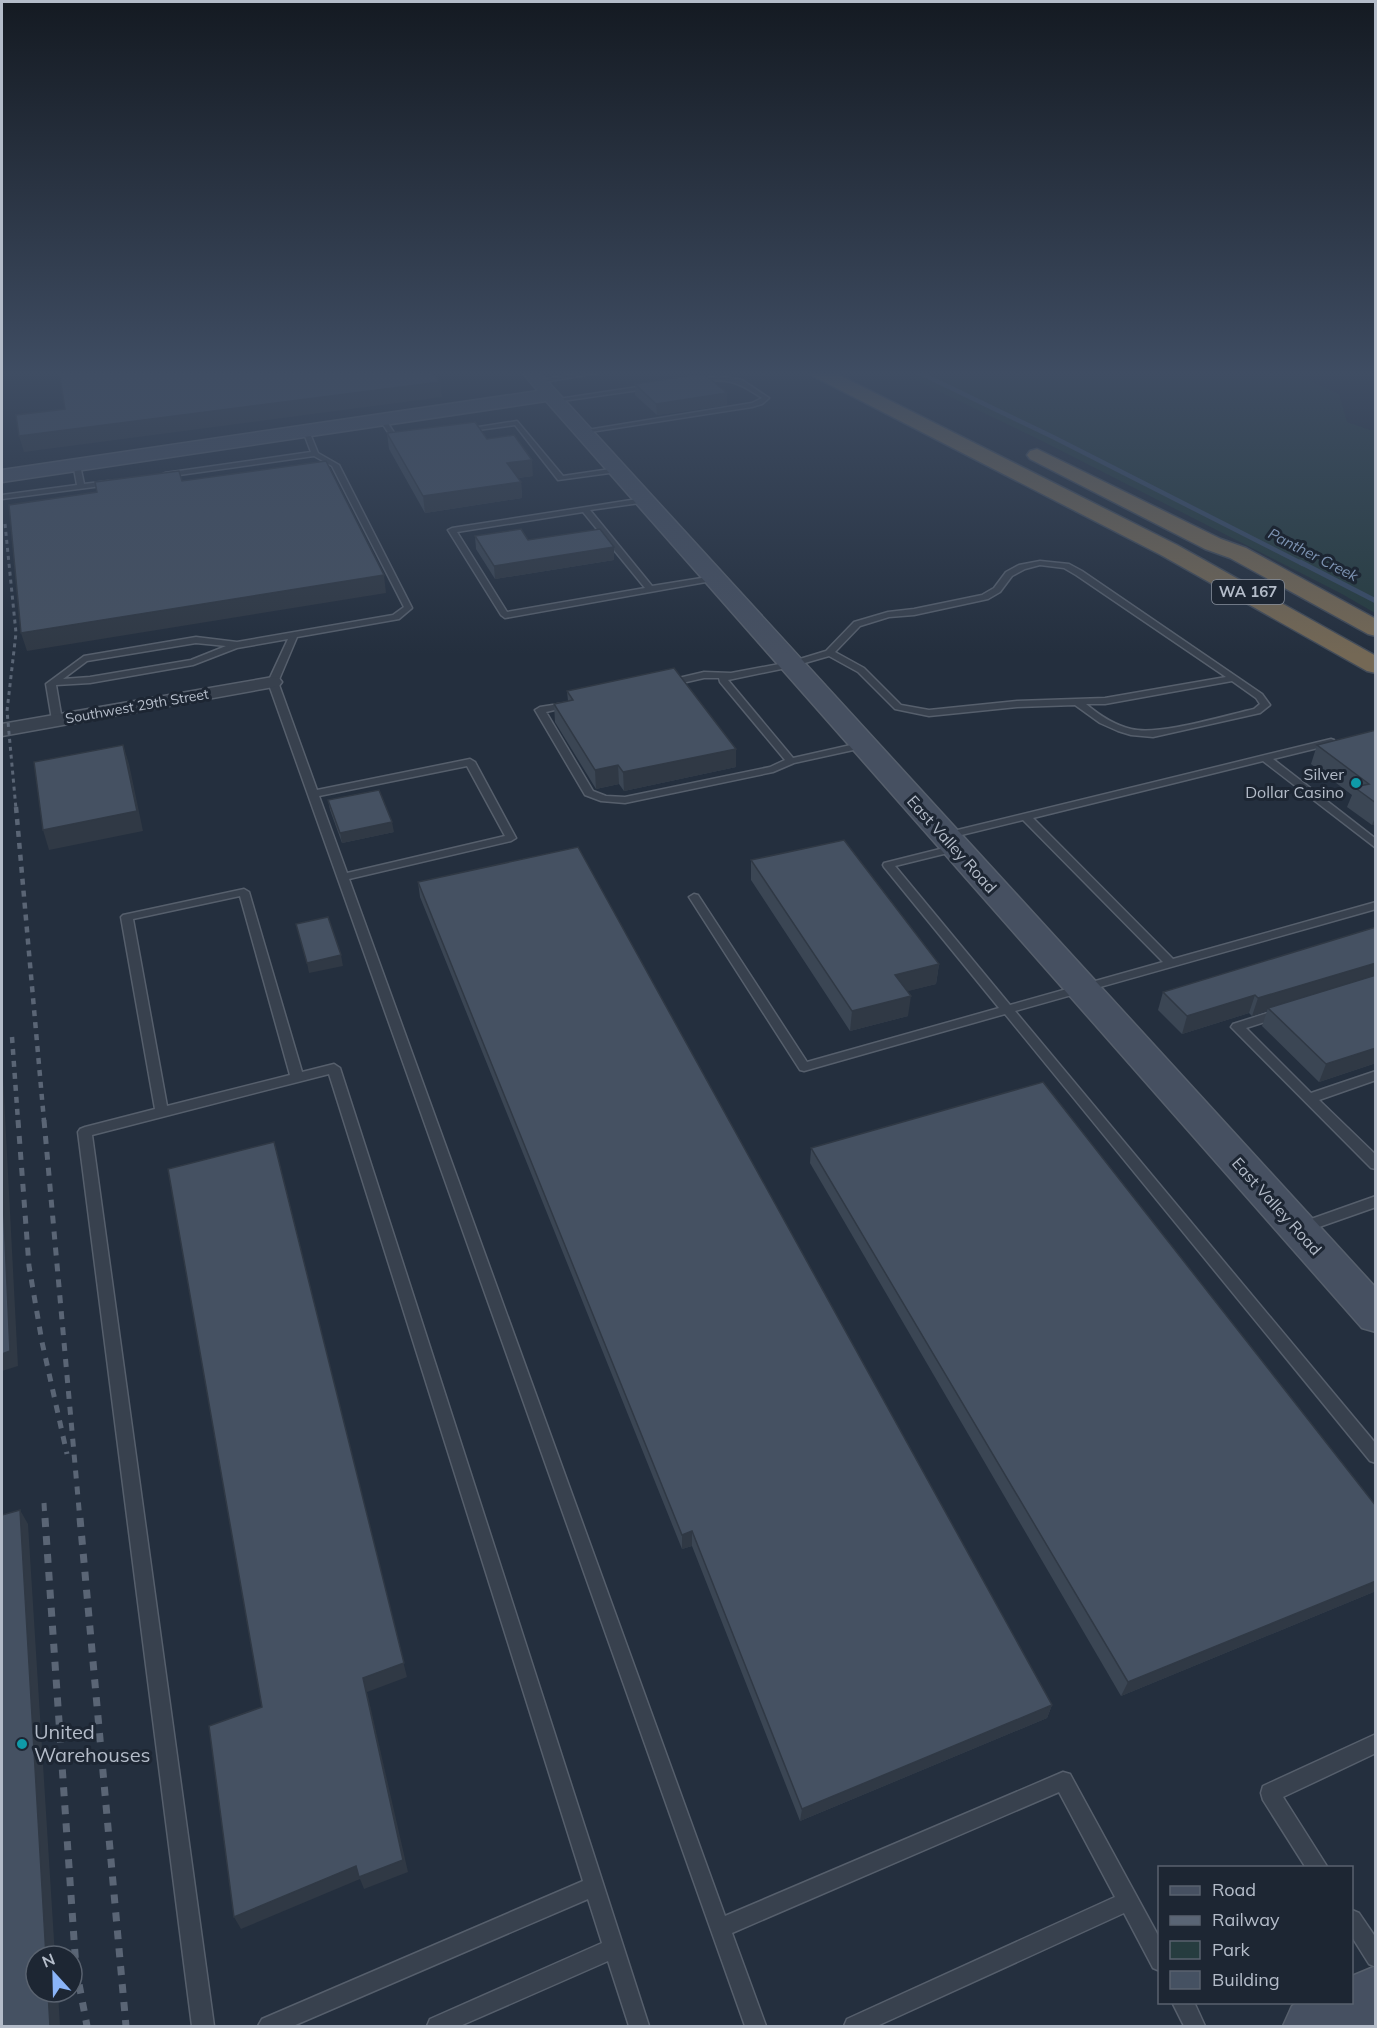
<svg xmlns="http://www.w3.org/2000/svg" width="1377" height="2028" font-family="Mulish,sans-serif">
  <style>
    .green { fill: #263c3f }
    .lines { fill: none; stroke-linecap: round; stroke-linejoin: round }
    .stream-far1 { stroke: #394c67; stroke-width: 4.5 }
    .stream { stroke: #394c67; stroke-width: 5 }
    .lane-casing { stroke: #565f6c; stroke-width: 3 }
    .street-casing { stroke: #565f6c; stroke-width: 3 }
    .secondary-casing { stroke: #565f6c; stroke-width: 3 }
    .highway-casing { stroke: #434c59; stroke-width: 3 }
    .lane { fill: #38414e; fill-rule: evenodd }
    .street { fill: #38414e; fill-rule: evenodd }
    .secondary { fill: #465061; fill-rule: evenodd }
    .highway { fill: #746855; fill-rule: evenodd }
    .rail-far3 { stroke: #5a6575; stroke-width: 3; stroke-dasharray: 4 4; stroke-linecap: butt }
    .rail-far2 { stroke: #5a6575; stroke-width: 4.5; stroke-dasharray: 6 6; stroke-linecap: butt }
    .rail-far1 { stroke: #5a6575; stroke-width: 5; stroke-dasharray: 8 8; stroke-linecap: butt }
    .rail { stroke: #5a6575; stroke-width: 7; stroke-dasharray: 9 9; stroke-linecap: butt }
    .wall { fill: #3b4654 }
    .shaded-wall { fill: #303945 }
    .building { fill: #455162; stroke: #303945; stroke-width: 1.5 }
    .culture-dot { fill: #0f9aa8; stroke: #1d2633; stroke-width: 2 }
    .labels { text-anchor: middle; stroke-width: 6; stroke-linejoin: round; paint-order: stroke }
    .far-street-label { font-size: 14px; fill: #b4bcc9; stroke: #1d2633 }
    .far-water-label { font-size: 15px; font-style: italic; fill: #7c92b1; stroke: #1d2633 }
    .shield { fill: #1d2633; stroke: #878f9c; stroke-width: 1.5 }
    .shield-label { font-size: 15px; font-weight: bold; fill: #b4bcc9 }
    .poi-label { font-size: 16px; fill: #b4bcc9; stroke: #1d2633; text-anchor: end }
    .street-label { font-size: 16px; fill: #b4bcc9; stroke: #1d2633 }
    .near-poi-label { font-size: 20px; fill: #b4bcc9; stroke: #1d2633; text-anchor: start }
  </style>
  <rect width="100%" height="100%" fill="#242f3e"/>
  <path class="green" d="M 897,371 L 1288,371 L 1339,394 L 1347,422 L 1370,430 L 1375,430 L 1375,613 L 1342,594 L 1044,442 Z"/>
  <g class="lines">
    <path class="stream-far1" d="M 916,371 L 1053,437 L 1303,564"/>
    <path class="stream" d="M 1300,562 L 1376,601"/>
    <defs>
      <g id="lane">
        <path d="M 592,371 L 609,371 L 538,383 L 535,381 Z"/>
        <path d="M 718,376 L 742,380 L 769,398 L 762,404 L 752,407 L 584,433 L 581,431 L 752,403 L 762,398 C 735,380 728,378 695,382 L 692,380 Z"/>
        <path d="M 651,385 L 653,386 L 653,388 L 555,402 L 552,400 Z"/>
        <path d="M 381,419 L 385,419 L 397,437 L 403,438 L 403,440 L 393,440 L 380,420 Z"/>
        <path d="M 517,421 L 563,476 L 617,468 L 621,470 L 617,472 L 558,480 L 515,425 L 463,432 L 460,430 Z"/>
        <path d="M 306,429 L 309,431 L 318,453 L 339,465 L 412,608 L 399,619 L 297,637 L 278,682 L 317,790 L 470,759 L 475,762 L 516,838 L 511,841 L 349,879 L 725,1916 L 1063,1772 L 1070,1774 L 1160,1939 L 1160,1971 L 1153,1968 L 1124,1913 L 877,2026 L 844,2026 L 847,2019 L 1115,1897 L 1059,1792 L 732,1933 L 766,2026 L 745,2026 L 268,682 L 288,639 L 237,648 L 193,665 L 90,683 L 56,685 L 62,720 L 57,723 L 52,720 L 46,684 L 84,656 L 196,637 L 237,642 L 393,615 L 404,607 L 332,466 L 314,456 L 165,477 L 161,475 L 165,473 L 311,452 L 303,431 ZM 196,643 L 226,646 L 191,660 L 90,677 L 63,679 L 87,661 ZM 467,766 L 505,836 L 347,873 L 319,796 Z"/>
        <path d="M 73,463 L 80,465 L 84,484 L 109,481 L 113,483 L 109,485 L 2,499 L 2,495 L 77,485 Z"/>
        <path d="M 644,498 L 648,500 L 647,502 L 590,510 L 652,586 L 714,576 L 718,578 L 717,580 L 505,618 L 501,615 L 448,530 L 452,528 ZM 583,512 L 645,588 L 507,612 L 457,532 Z"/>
        <path d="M 1040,561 L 1069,564 L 1082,571 L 1262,694 L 1270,705 L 1260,713 L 1153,737 L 1131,735 L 1118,731 L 1100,723 L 1075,705 L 1017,707 L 929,716 L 895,709 L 858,672 L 829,656 L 791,667 L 728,680 L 793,758 L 864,742 L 869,745 L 867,747 L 794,763 L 773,772 L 625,803 L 601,801 L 585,795 L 535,710 L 540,707 L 572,702 L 572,706 L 546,712 L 593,791 L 606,796 L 625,797 L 770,767 L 785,760 L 720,682 L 719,678 L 704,678 L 669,686 L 664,683 L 666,681 L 704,672 L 731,673 L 790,662 L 826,651 L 854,622 L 888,612 L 914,609 L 982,595 L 994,588 L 1006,572 L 1019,565 ZM 1040,565 L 1064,568 L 1076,575 L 1226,677 L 1105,698 L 1017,701 L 929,710 L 901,705 L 864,668 L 835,652 L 860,626 L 889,617 L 914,615 L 988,599 L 1000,592 L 1012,576 L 1025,569 ZM 1232,681 L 1256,698 L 1260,704 L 1254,709 C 1223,716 1159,736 1131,729 C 1114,725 1099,715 1086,704 L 1105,704 Z"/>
        <path d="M 1331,739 L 1334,740 L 1334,744 L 1273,759 L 1376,839 L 1376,848 L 1263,761 L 1033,818 L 1173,959 L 1376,902 L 1376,909 L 1015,1011 L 1376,1444 L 1376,1463 L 1370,1461 L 1005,1014 L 804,1071 L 800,1070 L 689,897 L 694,894 L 698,895 L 807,1062 L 999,1008 L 884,867 L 883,865 L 884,863 L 956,845 L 960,846 L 961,848 L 960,850 L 895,866 L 1010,1005 L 1163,962 L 1023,820 L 945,839 L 941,838 L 940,836 L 941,834 Z"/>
        <path d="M 244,889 L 249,892 L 302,1072 L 334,1064 L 340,1068 L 649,2026 L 629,2026 L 608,1961 L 460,2026 L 427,2026 L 430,2019 L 602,1943 L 588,1899 L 293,2026 L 258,2026 L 262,2019 L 583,1881 L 329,1074 L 92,1135 L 214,2026 L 192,2026 L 78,1132 L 80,1129 L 85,1127 L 155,1109 L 121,917 L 123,915 ZM 240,896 L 290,1075 L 167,1106 L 133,919 Z"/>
        <path d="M 1280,1009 L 1286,1013 L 1284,1016 L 1246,1028 L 1311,1093 L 1376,1071 L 1376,1080 L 1319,1100 L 1376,1155 L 1376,1169 L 1371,1168 L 1231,1027 L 1233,1024 Z"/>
        <path d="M 1376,1196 L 1376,1207 L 1302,1233 L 1297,1232 L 1295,1228 L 1297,1224 Z"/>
        <path d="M 1376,1734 L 1376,1753 L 1283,1797 L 1328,1868 L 1306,1868 L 1263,1800 L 1261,1793 L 1263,1786 Z"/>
        <path d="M 1352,1910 L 1359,1913 L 1376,1938 L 1376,1967 L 1369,1964 L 1352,1937 Z"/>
        <path d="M 1172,2002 L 1194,2002 L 1205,2026 L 1184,2026 Z"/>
      </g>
      <path id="street" d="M 273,677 L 279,678 L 282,682 L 279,686 L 2,736 L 2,724 Z"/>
      <g id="secondary">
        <path d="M 521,371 L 538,371 L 1376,1288 L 1376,1332 L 1362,1328 L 546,401 L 2,482 L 2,470 L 538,391 Z"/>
        <path d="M 1376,1966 L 1376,2025 L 1283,2026 L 1292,2006 L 1298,2002 L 1352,2002 L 1352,1976 Z"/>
      </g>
      <g id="highway">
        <path d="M 809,371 L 831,371 L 1177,545 L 1376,656 L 1376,673 L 1367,671 L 1161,555 L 811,375 Z"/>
        <path d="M 1037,449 L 1221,539 L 1246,548 L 1376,619 L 1376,636 L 1368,634 L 1230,558 L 1205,549 L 1030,459 L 1027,455 L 1030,451 Z"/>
      </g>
    </defs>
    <use href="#lane" class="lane-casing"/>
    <use href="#street" class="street-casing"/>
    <use href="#secondary" class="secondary-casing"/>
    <use href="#highway" class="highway-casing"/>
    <use href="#lane" class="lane"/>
    <use href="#street" class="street"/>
    <use href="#secondary" class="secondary"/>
    <use href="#highway" class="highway"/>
    <path class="rail-far3" d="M 5,524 L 16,633 L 7,711 L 16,809"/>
    <g class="rail-far2">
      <path d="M 16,807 L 44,1121"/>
      <path d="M 12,1037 L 18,1121"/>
    </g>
    <g class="rail-far1">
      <path d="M 18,1120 L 29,1266 L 42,1342 L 67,1454"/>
      <path d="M 44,1120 L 80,1520"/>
      <path d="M 44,1503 L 45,1520"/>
    </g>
    <g class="rail">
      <path d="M 45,1518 L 76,1968 L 87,2026"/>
      <path d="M 80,1518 L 126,2026"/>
    </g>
  </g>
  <g class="wall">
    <path d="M 635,384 L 727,393 L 727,405 L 657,415 L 635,395 Z"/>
    <path d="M 387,433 L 533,476 L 518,478 L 521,482 L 522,498 L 425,513 L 389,449 Z"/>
    <path d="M 475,536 L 614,547 L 614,560 L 495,579 L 476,549 Z"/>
    <path d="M 567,691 L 736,767 L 624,791 L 619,784 L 596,789 L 555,722 L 554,704 L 568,701 Z"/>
    <path d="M 1376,730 L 1376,824 L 1372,825 L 1347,807 L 1352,795 L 1311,764 L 1317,745 Z"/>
    <path d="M 328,800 L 394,832 L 342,843 L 330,810 Z"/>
    <path d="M 751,860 L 939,964 L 936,984 L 907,991 L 908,1016 L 850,1031 L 751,880 Z"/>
    <path d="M 418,882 L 1052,1705 L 1047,1718 L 800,1821 L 692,1546 L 682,1549 L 420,897 Z"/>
    <path d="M 1376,927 L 1376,1063 L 1319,1082 L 1262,1026 L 1267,1011 L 1252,1016 L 1249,1013 L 1182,1034 L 1158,1010 L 1163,992 Z"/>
    <path d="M 811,1148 L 1376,1506 L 1376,1591 L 1121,1696 L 810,1163 Z"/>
  </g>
  <g class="shaded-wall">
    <path d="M 440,382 L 442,397 L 24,452 L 19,436 Z"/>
    <path d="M 727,393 L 727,405 L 657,415 L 656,404 Z"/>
    <path d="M 532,460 L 533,476 L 509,479 L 507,463 Z"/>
    <path d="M 521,482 L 522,498 L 425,513 L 423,496 Z"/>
    <path d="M 614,547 L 614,560 L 495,579 L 494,566 Z"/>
    <path d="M 384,575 L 386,593 L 27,651 L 21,633 Z"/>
    <path d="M 123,745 L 129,764 L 143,831 L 49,850 L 43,830 Z"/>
    <path d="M 736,749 L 736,767 L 624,791 L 623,772 Z"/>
    <path d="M 618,765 L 619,784 L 596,789 L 595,770 Z"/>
    <path d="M 1376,815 L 1376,824 L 1372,825 Z"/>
    <path d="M 392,822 L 394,832 L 342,843 L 340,833 Z"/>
    <path d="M 341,955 L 343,966 L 309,973 L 307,963 Z"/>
    <path d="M 1376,963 L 1376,979 L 1268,1008 L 1267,1011 L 1252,1016 L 1258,998 Z"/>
    <path d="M 939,964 L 936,984 L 893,995 L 895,975 Z"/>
    <path d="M 1255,995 L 1249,1013 L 1182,1034 L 1187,1016 Z"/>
    <path d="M 911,996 L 908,1016 L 850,1031 L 852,1011 Z"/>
    <path d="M 1376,1048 L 1376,1063 L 1319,1082 L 1326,1064 Z"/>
    <path d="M 2,1057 L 18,1366 L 2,1371 Z"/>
    <path d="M 278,1157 L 407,1677 L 367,1692 L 408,1872 L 364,1889 L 360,1879 L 241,1929 L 234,1917 L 363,1678 Z"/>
    <path d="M 20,1510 L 28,1524 L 55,1956 L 46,1956 Z"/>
    <path d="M 692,1531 L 692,1546 L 682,1549 L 682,1535 Z"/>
    <path d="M 1376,1581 L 1376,1591 L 1121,1696 L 1128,1682 Z"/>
    <path d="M 1052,1705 L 1047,1718 L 800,1821 L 802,1809 Z"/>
    <path d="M 48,1992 L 58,1992 L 60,2026 L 50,2026 Z"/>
  </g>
  <g class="building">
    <path d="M 59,371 L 432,371 L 440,382 L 19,436 L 16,415 L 65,409 Z"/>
    <path d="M 700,374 L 704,374 L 727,393 L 656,404 L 635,384 Z"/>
    <path d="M 475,422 L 487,439 L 514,435 L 532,460 L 507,463 L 521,482 L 423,496 L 387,433 Z"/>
    <path d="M 326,461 L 384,575 L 21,633 L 9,505 L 97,492 L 95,482 L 179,471 L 182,481 Z"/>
    <path d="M 521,529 L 528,540 L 600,529 L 614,547 L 494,566 L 475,536 Z"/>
    <path d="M 674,668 L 736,749 L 623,772 L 618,765 L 595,770 L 554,704 L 573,700 L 567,691 Z"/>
    <path d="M 1376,730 L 1376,803 L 1354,787 L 1369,784 L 1317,745 Z"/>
    <path d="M 123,745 L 137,811 L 43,830 L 34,762 Z"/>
    <path d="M 379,790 L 392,822 L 340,833 L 328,800 Z"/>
    <path d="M 844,840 L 939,964 L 895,975 L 911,996 L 852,1011 L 751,860 Z"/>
    <path d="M 578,847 L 1052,1705 L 802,1809 L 692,1531 L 682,1535 L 418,882 Z"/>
    <path d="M 328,917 L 341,955 L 307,963 L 296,924 Z"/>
    <path d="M 1376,927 L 1376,963 L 1258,998 L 1255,995 L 1187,1016 L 1163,992 Z"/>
    <path d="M 1376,975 L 1376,1048 L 1326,1064 L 1268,1008 Z"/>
    <path d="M 1043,1082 L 1376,1506 L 1376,1581 L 1128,1682 L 811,1148 Z"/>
    <path d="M 274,1142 L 404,1663 L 363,1678 L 403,1860 L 359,1877 L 356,1866 L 234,1917 L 209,1726 L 262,1707 L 168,1169 Z"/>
    <path d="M 2,1175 L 10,1351 L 2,1354 Z"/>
    <path d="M 20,1510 L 46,1956 L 36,1956 L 36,1992 L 48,1992 L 50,2026 L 2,2026 L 2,1515 Z"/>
  </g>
  <linearGradient id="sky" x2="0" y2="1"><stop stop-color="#141a22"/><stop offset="0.57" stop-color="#3f4d63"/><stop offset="1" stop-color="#3f4d63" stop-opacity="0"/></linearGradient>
  <rect width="1377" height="655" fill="url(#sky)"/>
  <g class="culture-dot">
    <circle cx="1356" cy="783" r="6"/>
    <circle cx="22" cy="1744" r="6"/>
  </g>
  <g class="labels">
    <g class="far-street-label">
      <text transform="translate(137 706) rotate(-10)" y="5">Southwest 29th Street</text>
    </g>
    <g class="far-water-label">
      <text transform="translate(1313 555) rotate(27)" y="5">Panther Creek</text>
    </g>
    <rect class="shield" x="1212" y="580" width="72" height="24" rx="4.5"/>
    <g class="shield-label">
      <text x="1248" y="597">WA 167</text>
    </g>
    <g class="poi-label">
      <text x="1344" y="780">Silver<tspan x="1344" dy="18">Dollar Casino</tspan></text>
    </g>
    <g class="street-label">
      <text transform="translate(952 844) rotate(48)" y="6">East Valley Road</text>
      <text transform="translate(1277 1206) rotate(48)" y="6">East Valley Road</text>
    </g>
    <g class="near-poi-label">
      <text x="34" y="1739">United<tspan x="34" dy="23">Warehouses</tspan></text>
    </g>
  </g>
  <rect width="1377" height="2028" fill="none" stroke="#b4bcc9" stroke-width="6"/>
  <rect x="1158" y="1866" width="195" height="138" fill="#1d2633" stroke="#59626f" stroke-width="1.5"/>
  <rect x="1170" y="1886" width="30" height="9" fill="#465061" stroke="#59626f" stroke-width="1.5"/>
  <text x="1212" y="1896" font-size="18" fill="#b4bcc9">Road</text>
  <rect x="1170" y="1916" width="30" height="9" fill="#5a6575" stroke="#59626f" stroke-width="1.5"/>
  <text x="1212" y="1926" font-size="18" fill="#b4bcc9">Railway</text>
  <rect x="1170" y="1941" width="30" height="18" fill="#263c3f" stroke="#59626f" stroke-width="1.5"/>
  <text x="1212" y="1956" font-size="18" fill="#b4bcc9">Park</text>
  <rect x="1170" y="1971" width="30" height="18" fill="#455162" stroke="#59626f" stroke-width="1.5"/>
  <text x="1212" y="1986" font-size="18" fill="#b4bcc9">Building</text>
  <g transform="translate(54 1974) rotate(338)"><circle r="28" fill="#1d2633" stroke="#59626f" stroke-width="1.5"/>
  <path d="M0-4.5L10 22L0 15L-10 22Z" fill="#8ab4f8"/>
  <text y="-9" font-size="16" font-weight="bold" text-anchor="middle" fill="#b4bcc9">N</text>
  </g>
</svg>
